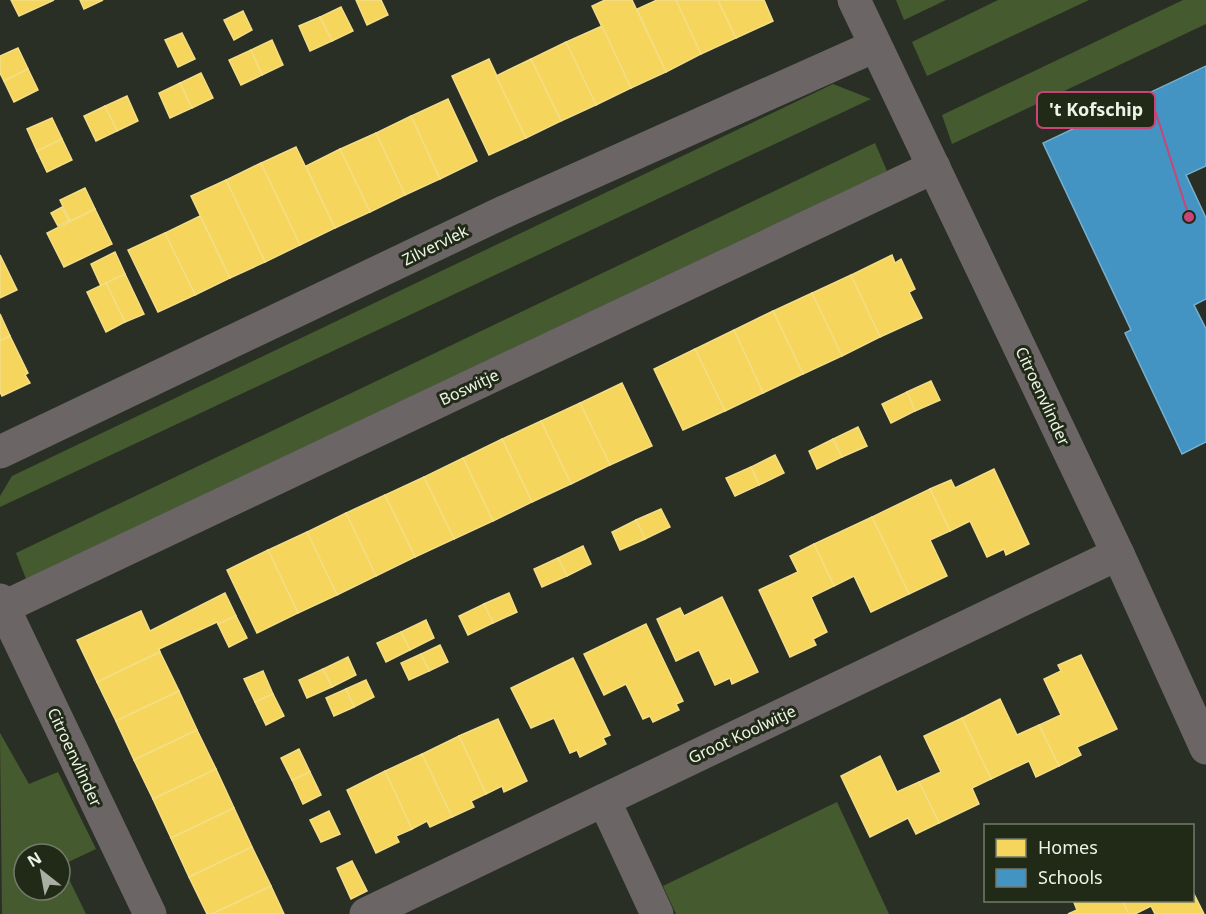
<svg xmlns="http://www.w3.org/2000/svg" width="1206" height="914" font-family="'Noto Sans',sans-serif">
  <style>
    .green { fill: #455b2f; fill-rule: evenodd }
    .homes { fill: #f6d55c; stroke: #f3de86; stroke-width: 1.5 }
    .schools { fill: #4393c3; stroke: #76b0ce; stroke-width: 1.5 }
    .lines { fill: none; stroke-linecap: round; stroke-linejoin: round }
    .street { stroke: #6b6566; stroke-width: 33 }
    .labels { text-anchor: middle; stroke-width: 6; stroke-linejoin: round; paint-order: stroke }
    .street-label { font-size: 16px; fill: #edf4e7; stroke: #202a17 }
    .leader { fill: none; stroke: #cb4477; stroke-width: 2 }
    .callout-dot { fill: #cb4477; stroke: #202a17; stroke-width: 2 }
    .callout { fill: #202a17; stroke: #cb4477; stroke-width: 2 }
    .callout-label { font-size: 18px; text-anchor: middle; font-weight: bold; fill: #edf4e7 }
  </style>
  <rect width="100%" height="100%" fill="#2a2f25"/>
  <g class="green">
    <path d="M 896,0 L 946,0 L 904,20 Z"/>
    <path d="M 998,0 L 1089,0 L 927,76 L 912,42 Z"/>
    <path d="M 1183,0 L 1206,0 L 1206,24 L 952,144 L 942,115 Z"/>
    <path d="M 833,84 L 871,99 L 0,507 L 0,496 L 12,476 Z"/>
    <path d="M 875,143 L 887,171 L 26,579 L 16,553 Z"/>
    <path d="M 0,733 L 29,784 L 58,772 L 96,849 L 62,865 L 86,914 L 2,914 ZM 24,854 L 60,854 L 60,890 L 24,890 Z"/>
    <path d="M 837,802 L 889,914 L 676,914 L 663,886 Z"/>
  </g>
  <g class="homes">
    <path d="M 11,0 L 54,0 L 19,16 Z"/>
    <path d="M 80,0 L 103,0 L 84,9 Z"/>
    <path d="M 356,0 L 381,0 L 388,15 L 367,25 Z"/>
    <path d="M 605,0 L 632,0 L 666,72 L 631,88 L 592,6 Z"/>
    <path d="M 657,0 L 676,0 L 701,54 L 666,72 L 637,9 Z"/>
    <path d="M 676,0 L 718,0 L 736,38 L 701,54 Z"/>
    <path d="M 718,0 L 764,0 L 773,21 L 736,38 Z"/>
    <path d="M 341,7 L 353,31 L 332,41 L 320,17 Z"/>
    <path d="M 243,11 L 252,30 L 234,40 L 224,20 Z"/>
    <path d="M 320,17 L 332,41 L 310,51 L 299,26 Z"/>
    <path d="M 602,26 L 631,88 L 596,105 L 566,42 Z"/>
    <path d="M 182,33 L 195,59 L 178,67 L 165,40 Z"/>
    <path d="M 272,40 L 283,65 L 262,75 L 251,50 Z"/>
    <path d="M 566,42 L 596,105 L 561,121 L 531,59 Z"/>
    <path d="M 18,48 L 28,69 L 4,81 L 0,73 L 0,56 Z"/>
    <path d="M 251,50 L 262,75 L 241,85 L 229,60 Z"/>
    <path d="M 489,59 L 526,138 L 489,155 L 452,76 Z"/>
    <path d="M 531,59 L 561,121 L 526,138 L 496,76 Z"/>
    <path d="M 28,69 L 38,90 L 14,102 L 4,81 Z"/>
    <path d="M 201,73 L 213,98 L 192,108 L 180,83 Z"/>
    <path d="M 180,83 L 192,108 L 170,118 L 159,93 Z"/>
    <path d="M 127,96 L 138,121 L 117,131 L 105,106 Z"/>
    <path d="M 448,99 L 477,161 L 440,179 L 411,116 Z"/>
    <path d="M 105,106 L 117,131 L 96,141 L 84,116 Z"/>
    <path d="M 411,116 L 440,179 L 405,195 L 376,133 Z"/>
    <path d="M 52,118 L 62,139 L 37,151 L 27,129 Z"/>
    <path d="M 376,133 L 405,195 L 370,212 L 340,149 Z"/>
    <path d="M 62,139 L 72,160 L 47,172 L 37,151 Z"/>
    <path d="M 296,147 L 335,228 L 300,245 L 261,163 Z"/>
    <path d="M 340,149 L 370,212 L 335,228 L 306,166 Z"/>
    <path d="M 261,163 L 300,245 L 265,262 L 226,180 Z"/>
    <path d="M 226,180 L 265,262 L 230,278 L 191,196 Z"/>
    <path d="M 85,188 L 95,209 L 70,221 L 60,200 Z"/>
    <path d="M 62,207 L 69,221 L 58,226 L 51,213 Z"/>
    <path d="M 95,209 L 112,244 L 64,267 L 47,233 Z"/>
    <path d="M 200,216 L 230,278 L 195,295 L 165,233 Z"/>
    <path d="M 165,233 L 195,295 L 158,312 L 128,250 Z"/>
    <path d="M 115,252 L 125,274 L 101,286 L 91,264 Z"/>
    <path d="M 0,255 L 17,290 L 0,298 Z"/>
    <path d="M 892,255 L 895,263 L 901,259 L 915,289 L 909,292 L 922,318 L 880,337 L 851,275 Z"/>
    <path d="M 125,274 L 144,314 L 125,322 L 106,283 Z"/>
    <path d="M 851,275 L 880,337 L 842,356 L 812,293 Z"/>
    <path d="M 106,283 L 125,322 L 106,332 L 87,292 Z"/>
    <path d="M 812,293 L 842,356 L 803,374 L 773,311 Z"/>
    <path d="M 773,311 L 803,374 L 763,393 L 734,330 Z"/>
    <path d="M 0,314 L 10,336 L 0,341 Z"/>
    <path d="M 734,330 L 763,393 L 725,411 L 695,349 Z"/>
    <path d="M 10,336 L 28,373 L 25,375 L 30,383 L 2,396 L 0,392 L 0,341 Z"/>
    <path d="M 695,349 L 725,411 L 683,430 L 654,369 Z"/>
    <path d="M 931,381 L 940,400 L 915,411 L 907,392 Z"/>
    <path d="M 622,383 L 652,446 L 610,465 L 580,403 Z"/>
    <path d="M 907,392 L 915,411 L 891,423 L 882,404 Z"/>
    <path d="M 580,403 L 610,465 L 571,484 L 541,421 Z"/>
    <path d="M 541,421 L 571,484 L 532,502 L 502,439 Z"/>
    <path d="M 858,427 L 867,446 L 842,457 L 833,439 Z"/>
    <path d="M 502,439 L 532,502 L 493,521 L 463,458 Z"/>
    <path d="M 833,439 L 842,457 L 817,469 L 809,451 Z"/>
    <path d="M 775,455 L 784,473 L 759,485 L 751,467 Z"/>
    <path d="M 463,458 L 493,521 L 454,539 L 424,477 Z"/>
    <path d="M 751,467 L 759,485 L 735,496 L 726,478 Z"/>
    <path d="M 994,469 L 1029,544 L 1006,555 L 1004,549 L 987,557 L 970,521 L 950,531 L 930,489 L 951,480 L 955,488 Z"/>
    <path d="M 424,477 L 454,539 L 415,557 L 385,495 Z"/>
    <path d="M 930,489 L 950,531 L 930,540 L 947,576 L 909,594 L 872,517 Z"/>
    <path d="M 385,495 L 415,557 L 376,576 L 346,513 Z"/>
    <path d="M 661,509 L 670,527 L 645,539 L 636,520 Z"/>
    <path d="M 346,513 L 376,576 L 337,595 L 307,532 Z"/>
    <path d="M 872,517 L 909,594 L 871,612 L 854,576 L 834,586 L 814,544 Z"/>
    <path d="M 636,520 L 645,539 L 620,550 L 612,532 Z"/>
    <path d="M 307,532 L 337,595 L 298,613 L 268,550 Z"/>
    <path d="M 814,544 L 834,586 L 811,597 L 827,632 L 813,639 L 816,645 L 790,657 L 759,590 L 798,572 L 790,556 Z"/>
    <path d="M 583,546 L 591,564 L 567,576 L 558,558 Z"/>
    <path d="M 268,550 L 298,613 L 257,633 L 227,570 Z"/>
    <path d="M 558,558 L 567,576 L 542,587 L 534,569 Z"/>
    <path d="M 225,593 L 236,616 L 218,624 L 217,622 L 159,649 L 160,652 L 97,682 L 77,640 L 141,611 L 150,631 Z"/>
    <path d="M 509,593 L 517,612 L 493,623 L 484,604 Z"/>
    <path d="M 722,597 L 758,672 L 732,684 L 730,678 L 715,685 L 699,650 L 676,661 L 657,619 L 680,608 L 684,616 Z"/>
    <path d="M 484,604 L 493,623 L 468,635 L 459,616 Z"/>
    <path d="M 236,616 L 247,638 L 229,647 L 218,624 Z"/>
    <path d="M 426,620 L 434,638 L 410,650 L 401,632 Z"/>
    <path d="M 646,624 L 683,701 L 676,704 L 679,710 L 653,722 L 650,716 L 643,719 L 626,684 L 604,695 L 584,654 Z"/>
    <path d="M 401,632 L 410,650 L 386,662 L 377,643 Z"/>
    <path d="M 440,645 L 448,662 L 429,671 L 421,654 Z"/>
    <path d="M 160,652 L 179,691 L 116,721 L 97,682 Z"/>
    <path d="M 421,654 L 429,671 L 409,680 L 401,663 Z"/>
    <path d="M 1081,655 L 1117,729 L 1077,747 L 1081,755 L 1059,766 L 1039,725 L 1061,715 L 1044,679 L 1061,671 L 1058,665 Z"/>
    <path d="M 348,657 L 356,675 L 332,687 L 323,669 Z"/>
    <path d="M 573,658 L 610,735 L 603,738 L 606,744 L 580,757 L 577,750 L 570,753 L 554,718 L 531,728 L 511,688 Z"/>
    <path d="M 323,669 L 332,687 L 307,698 L 299,680 Z"/>
    <path d="M 263,671 L 273,694 L 255,702 L 244,679 Z"/>
    <path d="M 366,680 L 374,697 L 354,707 L 346,689 Z"/>
    <path d="M 346,689 L 354,707 L 334,716 L 326,698 Z"/>
    <path d="M 179,691 L 197,730 L 134,760 L 116,721 Z"/>
    <path d="M 273,694 L 284,716 L 266,725 L 255,702 Z"/>
    <path d="M 1000,699 L 1017,735 L 1039,725 L 1059,766 L 1036,777 L 1029,761 L 991,779 L 962,718 Z"/>
    <path d="M 962,718 L 991,779 L 972,788 L 979,804 L 939,823 L 919,782 L 941,772 L 924,736 Z"/>
    <path d="M 498,719 L 527,781 L 504,792 L 502,786 L 486,794 L 459,736 Z"/>
    <path d="M 197,730 L 216,769 L 153,799 L 134,760 Z"/>
    <path d="M 459,736 L 486,794 L 471,801 L 474,807 L 452,817 L 422,754 Z"/>
    <path d="M 299,749 L 310,772 L 292,780 L 281,758 Z"/>
    <path d="M 422,754 L 452,817 L 430,827 L 427,821 L 412,829 L 385,771 Z"/>
    <path d="M 880,756 L 897,792 L 919,782 L 939,823 L 916,834 L 908,818 L 870,837 L 841,776 Z"/>
    <path d="M 216,769 L 234,808 L 171,838 L 153,799 Z"/>
    <path d="M 385,771 L 412,829 L 396,836 L 399,842 L 376,853 L 347,790 Z"/>
    <path d="M 310,772 L 321,795 L 303,804 L 292,780 Z"/>
    <path d="M 234,808 L 252,847 L 189,877 L 171,838 Z"/>
    <path d="M 329,811 L 340,834 L 321,842 L 310,820 Z"/>
    <path d="M 252,847 L 271,886 L 212,914 L 207,914 L 189,877 Z"/>
    <path d="M 352,861 L 367,891 L 351,899 L 337,868 Z"/>
    <path d="M 271,886 L 284,914 L 212,914 Z"/>
    <path d="M 1192,890 L 1204,914 L 1155,914 L 1151,906 L 1135,914 L 1129,914 L 1122,900 L 1192,900 Z"/>
    <path d="M 1073,900 L 1122,900 L 1129,914 L 1068,914 L 1077,910 Z"/>
  </g>
  <path class="schools" d="M 1206,66 L 1206,166 L 1186,175 L 1206,218 L 1206,299 L 1194,305 L 1206,329 L 1206,442 L 1182,454 L 1125,333 L 1131,330 L 1043,143 Z"/>
  <g class="lines">
    <g class="street">
      <path d="M 854,0 L 1118,554 L 1206,748"/>
      <path d="M 0,452 L 506,211 L 875,46"/>
      <path d="M 0,600 L 150,914"/>
      <path d="M 4,607 L 934,167"/>
      <path d="M 604,800 L 657,914"/>
      <path d="M 366,914 L 1118,554"/>
    </g>
  </g>
  <g class="labels">
    <g class="street-label">
      <text transform="translate(435 245) rotate(-26)" y="6">Zilvervlek</text>
      <text transform="translate(469 387) rotate(-25)" y="6">Boswitje</text>
      <text transform="translate(1043 396) rotate(65)" y="6">Citroenvlinder</text>
      <text transform="translate(742 734) rotate(-25)" y="6">Groot Koolwitje</text>
      <text transform="translate(75 757) rotate(65)" y="6">Citroenvlinder</text>
    </g>
  </g>
  <path class="leader" d="M1189 217L1155 110"/>
  <circle class="callout-dot" cx="1189" cy="217" r="6"/>
  <rect class="callout" x="1037" y="92" width="118" height="36" rx="6"/>
  <g class="callout-label">
    <text x="1096" y="116">'t Kofschip</text>
  </g>
  <rect x="984" y="824" width="210" height="78" fill="#202a17" stroke="#727b6a" stroke-width="1.5"/>
  <rect x="996" y="839" width="30" height="18" fill="#f6d55c" stroke="#727b6a" stroke-width="1.5"/>
  <text x="1038" y="854" font-size="18" fill="#edf4e7">Homes</text>
  <rect x="996" y="869" width="30" height="18" fill="#4393c3" stroke="#727b6a" stroke-width="1.5"/>
  <text x="1038" y="884" font-size="18" fill="#edf4e7">Schools</text>
  <g transform="translate(42 872) rotate(329)"><circle r="28" fill="#202a17" stroke="#727b6a" stroke-width="1.5"/>
  <path d="M0-4.5L10 22L0 15L-10 22Z" fill="#a9afa3"/>
  <text y="-9" font-size="16" font-weight="bold" text-anchor="middle" fill="#edf4e7">N</text>
  </g>
</svg>
